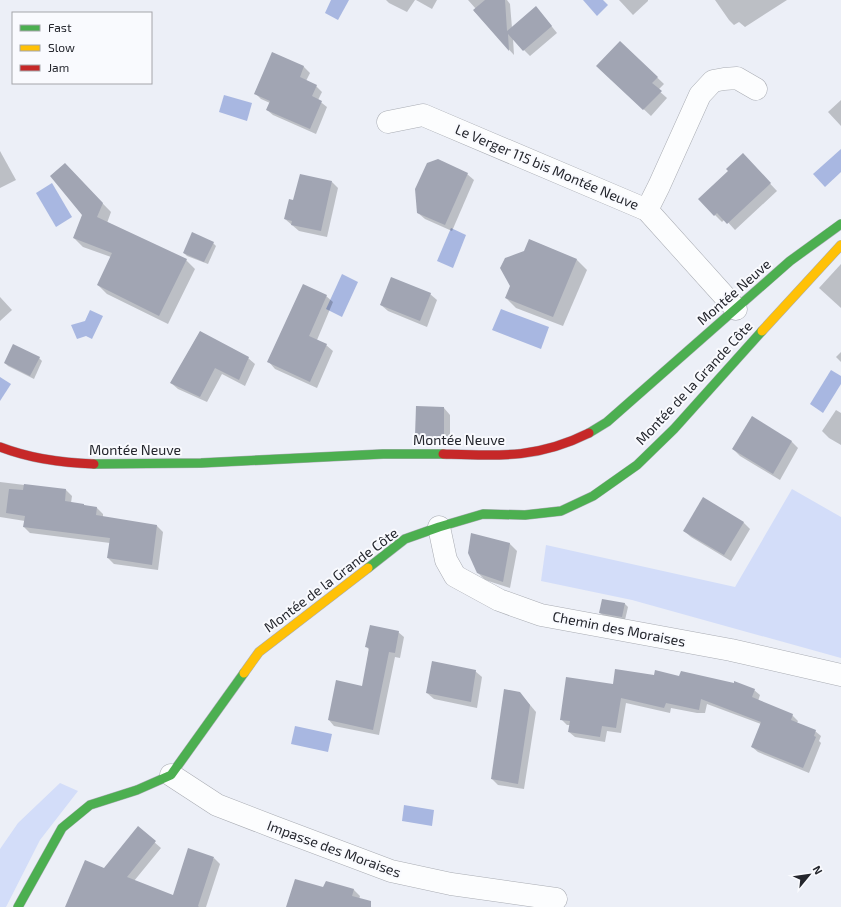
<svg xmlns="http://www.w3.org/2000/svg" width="841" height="907" font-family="'Exo 2',sans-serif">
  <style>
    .green { fill: #d3ddf9 }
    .water { fill: #a8b7e1 }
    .shadow { fill: #0003 }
    .building { fill: #a1a5b3 }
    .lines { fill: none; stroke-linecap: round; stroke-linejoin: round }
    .street-casing { stroke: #a9acb3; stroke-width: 23 }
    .fast-casing { stroke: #a9acb3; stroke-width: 10 }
    .slow-casing { stroke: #a9acb3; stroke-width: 10 }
    .jam-casing { stroke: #a9acb3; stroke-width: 10 }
    .street { stroke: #fcfdfe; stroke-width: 22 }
    .fast { stroke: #4caf50; stroke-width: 9 }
    .slow { stroke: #ffc107; stroke-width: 9 }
    .jam { stroke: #c62828; stroke-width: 9 }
    .labels { text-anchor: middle; stroke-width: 4; stroke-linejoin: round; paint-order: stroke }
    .street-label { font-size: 14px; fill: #24262d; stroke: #f9fafe }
  </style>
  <rect width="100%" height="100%" fill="#eceff7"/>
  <g class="green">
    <path d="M 792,489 L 841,517 L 841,658 L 632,600 L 541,581 L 546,545 L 735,587 Z"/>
    <path d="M 60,783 L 78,791 L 40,840 L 6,907 L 0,907 L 0,849 L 18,823 Z"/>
  </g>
  <g class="water">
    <path d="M 331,0 L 349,0 L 338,20 L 325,13 Z"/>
    <path d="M 583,0 L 603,0 L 608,5 L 597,16 Z"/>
    <path d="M 224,95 L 252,103 L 247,121 L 219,112 Z"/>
    <path d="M 841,149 L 841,172 L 825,187 L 813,174 Z"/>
    <path d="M 52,183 L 72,217 L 56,227 L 36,193 Z"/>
    <path d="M 451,228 L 466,235 L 453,268 L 437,261 Z"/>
    <path d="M 342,274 L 358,282 L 342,317 L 326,309 Z"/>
    <path d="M 501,309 L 549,327 L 541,349 L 492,330 Z"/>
    <path d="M 90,310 L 103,316 L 92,339 L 86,336 L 77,339 L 71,325 L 85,321 Z"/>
    <path d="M 831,370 L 841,376 L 841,384 L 823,413 L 810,404 Z"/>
    <path d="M 0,377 L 11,384 L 0,401 Z"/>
    <path d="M 295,726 L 332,734 L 328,752 L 291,744 Z"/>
    <path d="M 404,805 L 434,810 L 432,826 L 402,821 Z"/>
  </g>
  <g class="shadow">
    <path d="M 386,0 L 415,0 L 407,12 L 389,3 Z"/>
    <path d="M 416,0 L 437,0 L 432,9 Z"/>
    <path d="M 468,0 L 507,0 L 510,4 L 512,28 L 536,7 L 557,33 L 530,56 L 513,39 L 514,55 L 474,11 L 476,9 Z"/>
    <path d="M 619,0 L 648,0 L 648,1 L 633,15 Z"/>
    <path d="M 715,0 L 787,0 L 745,27 L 739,22 L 734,25 L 729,20 Z"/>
    <path d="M 620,42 L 664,84 L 658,90 L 667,98 L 651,116 L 604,72 Z"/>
    <path d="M 273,53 L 304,67 L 310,73 L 306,81 L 316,86 L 322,92 L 318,100 L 327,107 L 316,134 L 273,115 L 267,110 L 270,103 L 261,99 L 255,93 Z"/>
    <path d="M 841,100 L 841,126 L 828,112 Z"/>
    <path d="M 0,151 L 16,180 L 0,188 Z"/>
    <path d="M 749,161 L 777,191 L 735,230 L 725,219 L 722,222 L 699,199 Z"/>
    <path d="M 65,165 L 111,212 L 107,223 L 186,260 L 195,269 L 168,324 L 107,294 L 98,285 L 111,257 L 83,247 L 74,238 L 83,214 Z"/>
    <path d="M 467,174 L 474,180 L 452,231 L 425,219 L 418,213 Z"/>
    <path d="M 332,182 L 338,188 L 327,237 L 299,231 L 285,219 L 294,201 Z"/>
    <path d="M 530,240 L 577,260 L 587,270 L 563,326 L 516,308 L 506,298 Z"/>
    <path d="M 213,243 L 216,246 L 208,264 L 187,256 L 184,253 Z"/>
    <path d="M 841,264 L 841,308 L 819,288 Z"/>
    <path d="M 430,294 L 437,300 L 427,327 L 388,311 L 381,305 Z"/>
    <path d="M 326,296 L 333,302 L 317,340 L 326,345 L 333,351 L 317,388 L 275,369 L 269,362 Z"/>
    <path d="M 0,297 L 12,310 L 0,321 Z"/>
    <path d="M 200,332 L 248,358 L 255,364 L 245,386 L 222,374 L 207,402 L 178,389 L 171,383 Z"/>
    <path d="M 841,352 L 841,362 L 836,357 Z"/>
    <path d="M 39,358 L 42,361 L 34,379 L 8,366 L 5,363 Z"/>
    <path d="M 444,408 L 450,415 L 450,443 L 423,442 L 416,436 Z"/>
    <path d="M 836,410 L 841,413 L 841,445 L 829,438 L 822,431 Z"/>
    <path d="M 752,417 L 792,442 L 798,448 L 780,480 L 740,456 L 733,449 Z"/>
    <path d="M 0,482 L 66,490 L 72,496 L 71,503 L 97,508 L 103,514 L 103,517 L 157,526 L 163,532 L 158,570 L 114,564 L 108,558 L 110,543 L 30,533 L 24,527 L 25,521 L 0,517 Z"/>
    <path d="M 704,499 L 744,523 L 750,529 L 731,561 L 691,537 L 684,531 Z"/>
    <path d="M 472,534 L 510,544 L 517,551 L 510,588 L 485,580 L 478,573 Z"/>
    <path d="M 624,603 L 628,607 L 625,620 L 604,616 L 600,613 Z"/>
    <path d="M 398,632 L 404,637 L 400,658 L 395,657 L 379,735 L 334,726 L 329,720 L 363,687 L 369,650 L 367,647 Z"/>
    <path d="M 475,671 L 482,677 L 477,708 L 434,699 L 427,693 Z"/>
    <path d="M 655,677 L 680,677 L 754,690 L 760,695 L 758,701 L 792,715 L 798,721 L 797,723 L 815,731 L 821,736 L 819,741 L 821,743 L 809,773 L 758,752 L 752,747 L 761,724 L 707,704 L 705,713 L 697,713 L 671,708 L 670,713 L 626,703 L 621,733 L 607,731 L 605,742 L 575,737 L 569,732 L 571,725 L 567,725 L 561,719 L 614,686 Z"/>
    <path d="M 520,693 L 536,712 L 524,789 L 498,785 L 492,779 Z"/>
    <path d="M 138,828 L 161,848 L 134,881 L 137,907 L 67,907 L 104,869 Z"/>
    <path d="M 214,858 L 220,864 L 206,907 L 170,907 Z"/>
    <path d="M 326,882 L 354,890 L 360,896 L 357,907 L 287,907 L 324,888 Z"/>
  </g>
  <g class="building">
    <path d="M 485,0 L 505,0 L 507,31 L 536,6 L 552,26 L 523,51 L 508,34 L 509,51 L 473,10 Z"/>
    <path d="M 620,41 L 658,77 L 652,83 L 662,91 L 643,110 L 596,66 Z"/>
    <path d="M 272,52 L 304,66 L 300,77 L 317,85 L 312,96 L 322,101 L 310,129 L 266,110 L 270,101 L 254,94 Z"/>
    <path d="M 743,153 L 771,183 L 727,224 L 717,213 L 714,216 L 698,199 L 728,171 L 726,169 Z"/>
    <path d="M 438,159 L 468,173 L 445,225 L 417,213 L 415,189 L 427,163 Z"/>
    <path d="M 65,163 L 103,203 L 97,217 L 187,259 L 159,316 L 97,285 L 112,253 L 73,238 L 82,215 L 50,176 Z"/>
    <path d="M 300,174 L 332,181 L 321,231 L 291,225 L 292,221 L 284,219 L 289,199 L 293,200 Z"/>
    <path d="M 192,232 L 214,242 L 204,262 L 183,253 Z"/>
    <path d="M 529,239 L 577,259 L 553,317 L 505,298 L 510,286 L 500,268 L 505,258 L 524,251 Z"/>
    <path d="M 391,277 L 431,293 L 420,321 L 380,305 Z"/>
    <path d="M 303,284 L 327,295 L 309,336 L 327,344 L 310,382 L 267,362 Z"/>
    <path d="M 200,331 L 249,357 L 239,380 L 215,368 L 200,397 L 170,383 Z"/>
    <path d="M 13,344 L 40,357 L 30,376 L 4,363 Z"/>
    <path d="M 416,406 L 444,407 L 444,436 L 415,436 Z"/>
    <path d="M 752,416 L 792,441 L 773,474 L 732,449 Z"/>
    <path d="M 24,484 L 66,489 L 65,501 L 84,504 L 84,505 L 97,507 L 96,515 L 157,525 L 152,565 L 107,558 L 110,538 L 23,527 L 25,516 L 6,513 L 9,489 L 23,490 Z"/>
    <path d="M 703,497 L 744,522 L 724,555 L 683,531 Z"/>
    <path d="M 471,533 L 510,543 L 503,582 L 477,573 L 468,553 Z"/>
    <path d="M 602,599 L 625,603 L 622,617 L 599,613 Z"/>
    <path d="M 370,625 L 399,631 L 395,653 L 389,652 L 373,730 L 328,720 L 336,680 L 362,686 L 369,648 L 365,647 Z"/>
    <path d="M 432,661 L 476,670 L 471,702 L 426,693 Z"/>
    <path d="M 615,669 L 654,675 L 655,670 L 679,676 L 681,671 L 734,683 L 734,681 L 755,689 L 752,697 L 793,714 L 791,720 L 816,730 L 814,736 L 816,737 L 803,768 L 751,747 L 761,722 L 701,699 L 699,710 L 666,703 L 664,708 L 621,698 L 616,728 L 602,726 L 600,737 L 568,732 L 570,721 L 560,720 L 566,677 L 613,684 Z"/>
    <path d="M 504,689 L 520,692 L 530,705 L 518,784 L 491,779 Z"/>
    <path d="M 138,826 L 156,841 L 127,877 L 173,895 L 188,848 L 214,857 L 198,906 L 199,907 L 65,907 L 85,860 L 104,868 Z"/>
    <path d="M 295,879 L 323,887 L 326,881 L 354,889 L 352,896 L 371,901 L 371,907 L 286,907 Z"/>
  </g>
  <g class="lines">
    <defs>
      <g id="street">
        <path d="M 388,122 L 423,115 L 647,210 L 736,309"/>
        <path d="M 647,210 L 659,186 L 700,95 L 713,81 L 724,79 L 737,78 L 756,89"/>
        <path d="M 439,527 L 446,560 L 455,576 L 499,600 L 541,615 L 731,650 L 841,675"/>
        <path d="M 171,775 L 217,805 L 274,827 L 391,871 L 451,884 L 556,899"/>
      </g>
      <g id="fast">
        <path d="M 589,433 L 607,422 L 790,261 L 841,224"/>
        <path d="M 94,464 L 201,463 L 383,454 L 443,454"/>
        <path d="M 368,568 L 405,539 L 439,527 L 483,514 L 525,515 L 561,511 L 593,496 L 637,465 L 674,429 L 762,331"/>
        <path d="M 18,907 L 62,828 L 90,805 L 137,790 L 171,775 L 244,673"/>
      </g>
      <g id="slow">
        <path d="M 762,331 L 841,245"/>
        <path d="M 244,673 L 259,652 L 368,568"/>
      </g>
      <g id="jam">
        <path d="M 0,447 C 31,459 61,463 94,464"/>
        <path d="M 443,454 C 498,456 537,459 589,433"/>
      </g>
    </defs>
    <use href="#street" class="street-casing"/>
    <use href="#fast" class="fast-casing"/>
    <use href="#slow" class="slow-casing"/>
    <use href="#jam" class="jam-casing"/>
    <use href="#street" class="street"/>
    <use href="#fast" class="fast"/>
    <use href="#slow" class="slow"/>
    <use href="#jam" class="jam"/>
  </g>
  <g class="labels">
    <g class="street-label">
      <text transform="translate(547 167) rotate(23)" y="5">Le Verger 115 bis Montée Neuve</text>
      <text transform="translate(734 292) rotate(-41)" y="5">Montée Neuve</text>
      <text transform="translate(694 383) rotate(-47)" y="5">Montée de la Grande Côte</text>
      <text x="459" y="445">Montée Neuve</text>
      <text x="135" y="455">Montée Neuve</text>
      <text transform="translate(331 580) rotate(-37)" y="5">Montée de la Grande Côte</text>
      <text transform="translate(619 629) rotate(11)" y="5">Chemin des Moraises</text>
      <text transform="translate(334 849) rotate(20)" y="5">Impasse des Moraises</text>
    </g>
  </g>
  <rect x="12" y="12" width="140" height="72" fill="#f9fafe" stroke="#a4a5aa"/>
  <rect x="20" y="25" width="20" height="6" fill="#4caf50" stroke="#a4a5aa"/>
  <text x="48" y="32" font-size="12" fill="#24262d">Fast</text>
  <rect x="20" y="45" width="20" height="6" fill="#ffc107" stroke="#a4a5aa"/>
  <text x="48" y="52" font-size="12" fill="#24262d">Slow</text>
  <rect x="20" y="65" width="20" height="6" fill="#c62828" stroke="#a4a5aa"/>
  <text x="48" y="72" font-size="12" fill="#24262d">Jam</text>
  <g transform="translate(809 875) rotate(61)" stroke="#f9fafe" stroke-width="3" paint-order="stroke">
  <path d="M0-3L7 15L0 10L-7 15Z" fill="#24262d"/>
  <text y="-6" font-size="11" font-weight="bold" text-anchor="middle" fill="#24262d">N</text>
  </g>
</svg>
